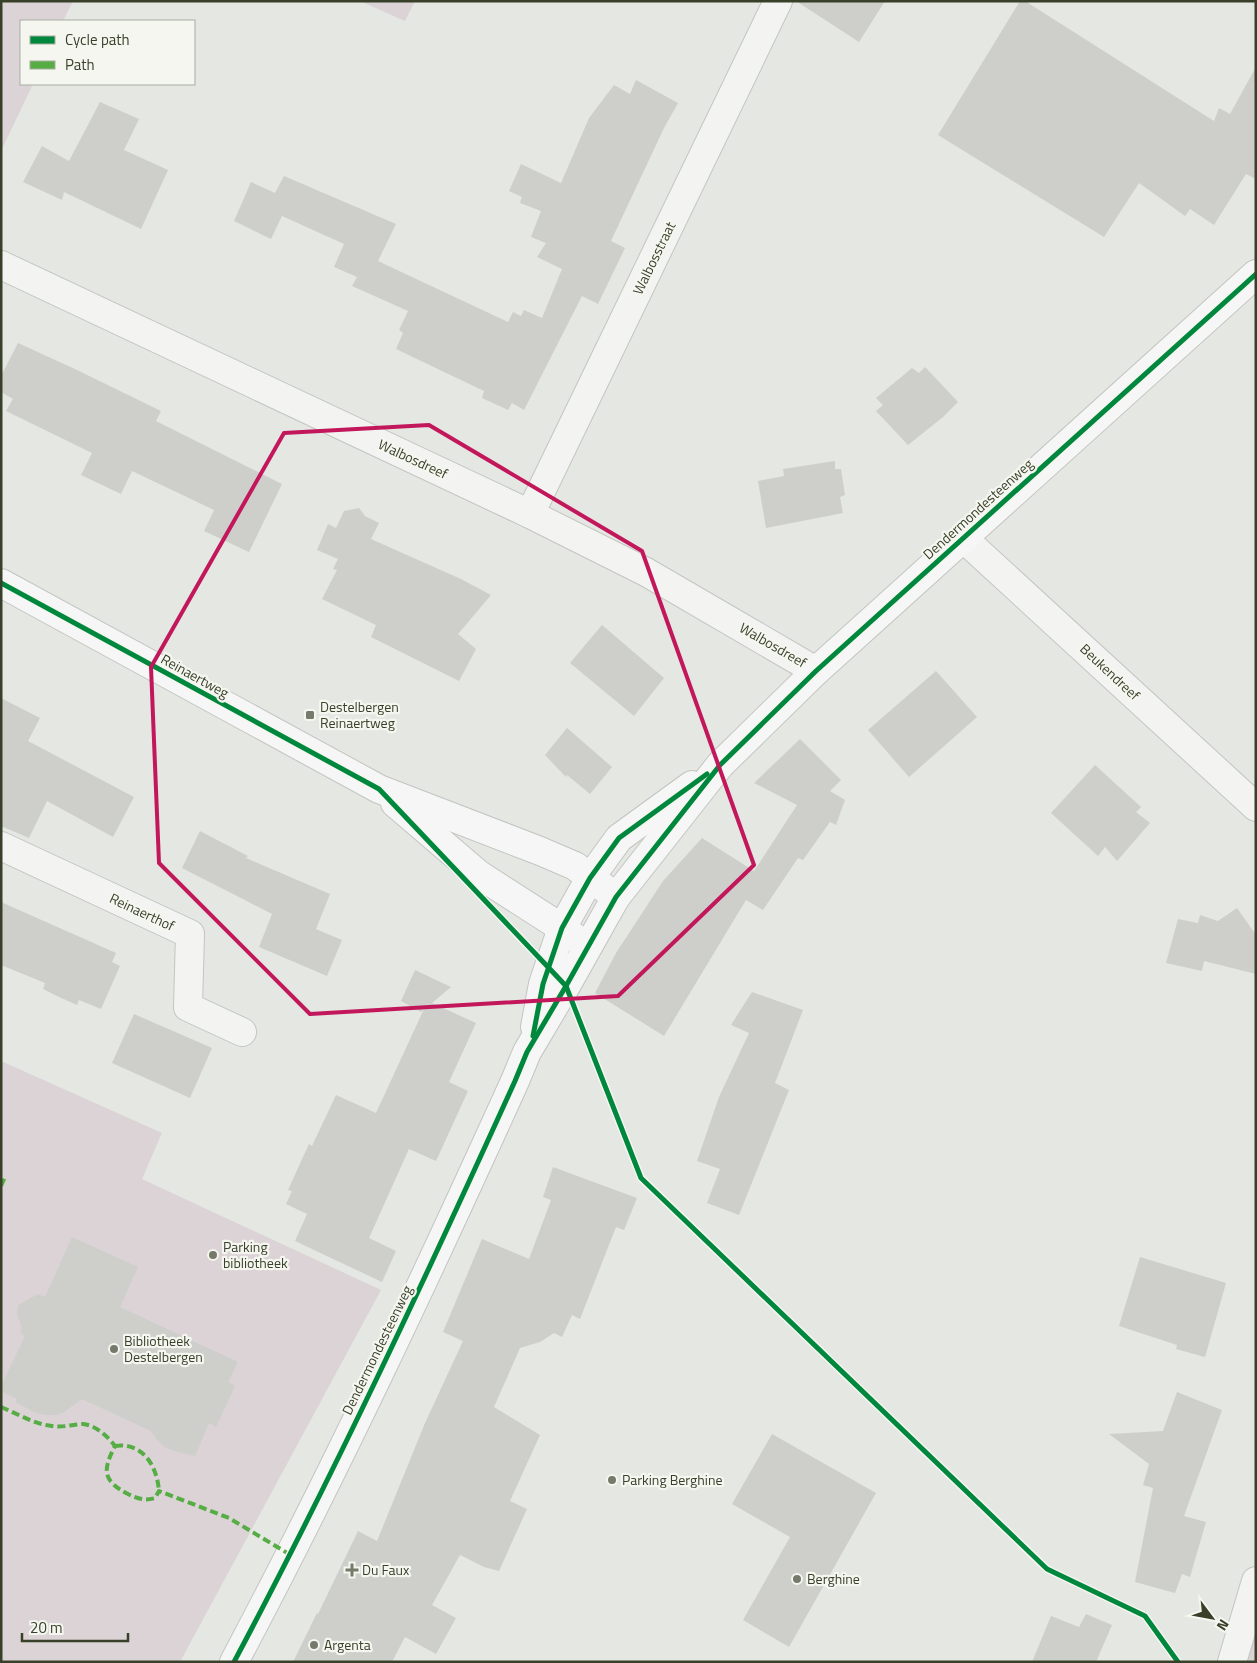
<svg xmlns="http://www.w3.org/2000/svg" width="1257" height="1663" font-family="'Titillium Web',sans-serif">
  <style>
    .green { fill: #dbd3d6 }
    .building { fill: #cecfcb }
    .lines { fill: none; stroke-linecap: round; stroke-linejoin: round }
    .minor-casing { stroke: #c3c5c1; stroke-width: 30 }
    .secondary-casing { stroke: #c3c5c1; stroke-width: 30 }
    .minor { stroke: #f3f4f1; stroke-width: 28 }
    .secondary { stroke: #f6f6f6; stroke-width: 28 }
    .quiet { stroke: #55ad44; stroke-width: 4; stroke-dasharray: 8 4; stroke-linecap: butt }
    .cycleway-casing { stroke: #f5f6f0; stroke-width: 8 }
    .cycleway { stroke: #00873e; stroke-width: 5 }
    .marked { fill: none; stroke: #c2185b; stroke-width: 4; stroke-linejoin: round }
    .poi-dot { fill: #757a6b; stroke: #f5f6f0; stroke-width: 2 }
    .labels { text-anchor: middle; stroke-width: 4.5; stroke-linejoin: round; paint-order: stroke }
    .street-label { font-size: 14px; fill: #38402a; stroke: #f5f6f0 }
    .poi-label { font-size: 14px; fill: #38402a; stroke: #f5f6f0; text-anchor: start }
  </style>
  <rect width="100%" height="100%" fill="#e5e7e3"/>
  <g class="green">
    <path d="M 1,1 L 73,1 L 63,21 L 21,21 L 21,84 L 33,84 L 1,151 Z"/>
    <path d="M 360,1 L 415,1 L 405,21 Z"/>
    <path d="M 1,1061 L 162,1133 L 142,1179 L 381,1290 L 180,1662 L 1,1662 Z"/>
    <path d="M 1256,1631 L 1256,1662 L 1246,1662 Z"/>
  </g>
  <g class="building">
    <path d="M 796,1 L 885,1 L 859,42 Z"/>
    <path d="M 1020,1 L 1025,1 L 1214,121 L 1219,108 L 1230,114 L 1256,67 L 1256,179 L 1246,174 L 1214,225 L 1190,209 L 1185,216 L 1139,183 L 1104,237 L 938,135 Z"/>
    <path d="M 636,80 L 678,103 L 664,128 L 611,241 L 625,248 L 598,304 L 582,296 L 524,410 L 512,403 L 508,410 L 482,398 L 484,391 L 396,349 L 403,333 L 399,330 L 408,311 L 352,286 L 357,277 L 334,267 L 344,244 L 282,216 L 271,239 L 234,221 L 251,182 L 275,193 L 284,176 L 396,224 L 378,261 L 508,322 L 513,312 L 521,316 L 524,310 L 542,318 L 562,269 L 537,257 L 546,243 L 531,237 L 541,211 L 520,203 L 522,197 L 509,191 L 521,164 L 561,183 L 589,118 L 614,85 L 630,94 Z"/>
    <path d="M 100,102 L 139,119 L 124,150 L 168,170 L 141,229 L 64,192 L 62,200 L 23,182 L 42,146 L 69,161 Z"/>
    <path d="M 18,343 L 77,370 L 161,411 L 156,421 L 282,484 L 249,552 L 204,531 L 214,510 L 132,471 L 121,494 L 81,475 L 92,453 L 6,411 L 13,399 L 1,392 L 1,376 Z"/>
    <path d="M 925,367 L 958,402 L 943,417 L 908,445 L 876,411 L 883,405 L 876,398 L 912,368 L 919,373 Z"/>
    <path d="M 835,461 L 835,469 L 841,469 L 845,495 L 840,497 L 843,513 L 766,528 L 758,481 L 784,476 L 783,469 Z"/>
    <path d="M 359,508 L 365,516 L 379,523 L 371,539 L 461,579 L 491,595 L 458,634 L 476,649 L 459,681 L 371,637 L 376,625 L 322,599 L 337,570 L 333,569 L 338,559 L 317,550 L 328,524 L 336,528 L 344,511 Z"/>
    <path d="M 602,625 L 664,678 L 634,716 L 570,663 Z"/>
    <path d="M 936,671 L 977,717 L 909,777 L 868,730 Z"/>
    <path d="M 1,698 L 40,718 L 28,741 L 134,797 L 113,837 L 47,801 L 29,838 L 1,826 Z"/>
    <path d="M 567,728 L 612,767 L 590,794 L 567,775 L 566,777 L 545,755 Z"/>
    <path d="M 800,739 L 841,780 L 830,791 L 845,800 L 836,825 L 830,822 L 803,860 L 798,858 L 763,910 L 746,900 L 664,1036 L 595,993 L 616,953 L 663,881 L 702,838 L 754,871 L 797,805 L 754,783 Z"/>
    <path d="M 1095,765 L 1141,807 L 1136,812 L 1150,823 L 1117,861 L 1105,847 L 1098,856 L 1051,813 Z"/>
    <path d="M 200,831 L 248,856 L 246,858 L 330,894 L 316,929 L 342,940 L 327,976 L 259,947 L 272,914 L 182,868 Z"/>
    <path d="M 1,902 L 116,953 L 112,962 L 120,966 L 101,1009 L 79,1000 L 77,1005 L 59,997 L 43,989 L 45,983 L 1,965 Z"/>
    <path d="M 1237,908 L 1256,935 L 1256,974 L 1204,961 L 1202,971 L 1166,963 L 1178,919 L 1198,923 L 1200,915 L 1218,921 Z"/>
    <path d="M 415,970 L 451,987 L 432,1003 L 476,1023 L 449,1082 L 468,1091 L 436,1161 L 409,1149 L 369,1238 L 396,1251 L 382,1282 L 295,1241 L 307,1214 L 286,1204 L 292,1191 L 288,1190 L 309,1144 L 312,1146 L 336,1095 L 376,1113 L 424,1009 L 421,1012 L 401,1001 Z"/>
    <path d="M 752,992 L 803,1010 L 775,1083 L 789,1090 L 739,1215 L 707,1203 L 720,1169 L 697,1161 L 719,1097 L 749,1033 L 731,1025 Z"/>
    <path d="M 134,1014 L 212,1048 L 190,1098 L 112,1063 Z"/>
    <path d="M 553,1167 L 637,1198 L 624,1230 L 616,1227 L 580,1319 L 572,1315 L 562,1337 L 554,1333 L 540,1342 L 520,1348 L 494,1407 L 540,1435 L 510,1501 L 527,1509 L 499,1571 L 484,1567 L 460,1555 L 432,1605 L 456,1618 L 436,1654 L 405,1637 L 392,1662 L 293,1662 L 317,1613 L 318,1614 L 358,1531 L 377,1541 L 425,1423 L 463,1341 L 443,1332 L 482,1239 L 529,1259 L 551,1200 L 543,1197 Z"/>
    <path d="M 72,1237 L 138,1267 L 120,1307 L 238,1362 L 228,1382 L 235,1386 L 216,1427 L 209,1423 L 195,1456 L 181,1453 L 166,1448 L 157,1440 L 151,1431 L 82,1399 L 64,1412 L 57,1415 L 46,1415 L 36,1413 L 15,1402 L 17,1399 L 1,1391 L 1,1386 L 25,1336 L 20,1332 L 22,1327 L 17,1315 L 18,1305 L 38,1294 L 45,1297 Z"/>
    <path d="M 1140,1257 L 1226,1283 L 1205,1357 L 1176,1349 L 1177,1345 L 1119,1326 Z"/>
    <path d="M 1177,1392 L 1222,1410 L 1184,1516 L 1206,1522 L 1190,1577 L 1182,1574 L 1175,1593 L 1135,1582 L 1153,1488 L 1143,1485 L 1149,1464 L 1109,1434 L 1163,1431 Z"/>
    <path d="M 772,1434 L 876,1493 L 789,1647 L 743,1620 L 790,1537 L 732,1504 Z"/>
    <path d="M 1086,1614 L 1112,1625 L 1096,1662 L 1032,1662 L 1051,1616 L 1079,1627 Z"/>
  </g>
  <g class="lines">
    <defs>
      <g id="minor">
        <path d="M 1,265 L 530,514 L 646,572 L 816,671"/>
        <path d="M 530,514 L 778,1"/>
        <path d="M 963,538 L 1256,807"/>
        <path d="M 1,846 L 190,934 L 188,1007 L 242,1032"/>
        <path d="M 1232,1662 L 1256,1581"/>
      </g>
      <g id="secondary">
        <path d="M 1,583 L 379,789 L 540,851 L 575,866 L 616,897"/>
        <path d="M 395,803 L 478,874 L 562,928 L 577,939"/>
        <path d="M 535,1027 L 543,984 L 562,928 L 590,878 L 619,838 L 692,785"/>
        <path d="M 234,1662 C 335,1472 426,1277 515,1081 L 527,1052 L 566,986 L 616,897 L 720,765 L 816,671 L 1256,274"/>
      </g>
    </defs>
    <use href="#minor" class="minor-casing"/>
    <use href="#secondary" class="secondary-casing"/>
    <use href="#minor" class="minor"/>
    <use href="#secondary" class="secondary"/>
    <g class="quiet">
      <path d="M 1,1186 L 5,1177"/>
      <path d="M 1,1407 C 18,1414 34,1424 52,1426 C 63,1428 74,1424 83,1424 C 96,1425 108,1437 115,1446 C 102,1471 103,1481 128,1494 C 138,1499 145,1501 155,1498 L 159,1491 L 229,1518 L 289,1554"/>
      <path d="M 115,1446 C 143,1442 157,1466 159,1491"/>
    </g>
    <defs>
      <g id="cycleway">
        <path d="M 1,583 L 379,789 L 566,986 L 641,1178 L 1047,1569 L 1145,1616 L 1178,1662"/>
        <path d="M 533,1036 L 543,984 L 562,928 L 590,878 L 619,838 L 707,774"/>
        <path d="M 234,1662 C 335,1472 426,1277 515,1081 L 527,1052 L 566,986 L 616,897 L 720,765 L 816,671 L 1256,274"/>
      </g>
    </defs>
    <use href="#cycleway" class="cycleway-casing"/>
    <use href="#cycleway" class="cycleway"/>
  </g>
  <path class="marked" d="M 429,425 L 642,551 L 754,865 L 618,996 L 310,1014 L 159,863 L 151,667 L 284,433 Z"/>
  <g class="poi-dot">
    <rect x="305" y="710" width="10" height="10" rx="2.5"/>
    <circle cx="213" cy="1255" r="5"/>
    <circle cx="114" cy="1349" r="5"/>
    <circle cx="612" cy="1480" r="5"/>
    <path d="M349.5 1562.5h5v5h5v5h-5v5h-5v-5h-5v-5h5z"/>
    <circle cx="797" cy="1579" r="5"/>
    <circle cx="314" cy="1645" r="5"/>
  </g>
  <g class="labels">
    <g class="street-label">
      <text transform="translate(654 258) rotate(-64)" y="5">Walbosstraat</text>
      <text transform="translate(413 459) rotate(25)" y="5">Walbosdreef</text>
      <text transform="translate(978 509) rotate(-42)" y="5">Dendermondesteenweg</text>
      <text transform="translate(773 645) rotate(30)" y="5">Walbosdreef</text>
      <text transform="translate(1110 672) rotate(43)" y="5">Beukendreef</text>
      <text transform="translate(195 676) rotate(29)" y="5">Reinaertweg</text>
      <text transform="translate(142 912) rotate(25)" y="5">Reinaerthof</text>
      <text transform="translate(377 1350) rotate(-64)" y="5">Dendermondesteenweg</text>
    </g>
    <g class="poi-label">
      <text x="320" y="712">Destelbergen<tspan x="320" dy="16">Reinaertweg</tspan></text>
      <text x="223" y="1252">Parking<tspan x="223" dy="16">bibliotheek</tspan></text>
      <text x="124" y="1346">Bibliotheek<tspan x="124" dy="16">Destelbergen</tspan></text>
      <text x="622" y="1485">Parking Berghine</text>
      <text x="362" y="1575">Du Faux</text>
      <text x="807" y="1584">Berghine</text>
      <text x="324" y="1650">Argenta</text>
    </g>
  </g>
  <rect width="1257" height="1663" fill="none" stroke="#38402a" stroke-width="5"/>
  <rect x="20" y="20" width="175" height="65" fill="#f5f6f0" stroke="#a9ada1"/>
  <rect x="30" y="36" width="25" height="8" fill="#00873e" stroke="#a9ada1"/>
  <text x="65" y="45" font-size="15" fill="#38402a">Cycle path</text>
  <rect x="30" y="61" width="25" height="8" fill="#55ad44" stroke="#a9ada1"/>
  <text x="65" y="70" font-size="15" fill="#38402a">Path</text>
  <g transform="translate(1212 1618) rotate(122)" stroke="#f5f6f0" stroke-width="4" paint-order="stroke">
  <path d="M0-4L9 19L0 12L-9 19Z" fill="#38402a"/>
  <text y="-8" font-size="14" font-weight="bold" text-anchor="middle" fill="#38402a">N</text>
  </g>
  <path d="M22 1633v8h106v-8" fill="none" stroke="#38402a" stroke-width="2.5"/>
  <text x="30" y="1633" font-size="15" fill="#38402a" stroke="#f5f6f0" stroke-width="4" paint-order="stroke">20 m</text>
</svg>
